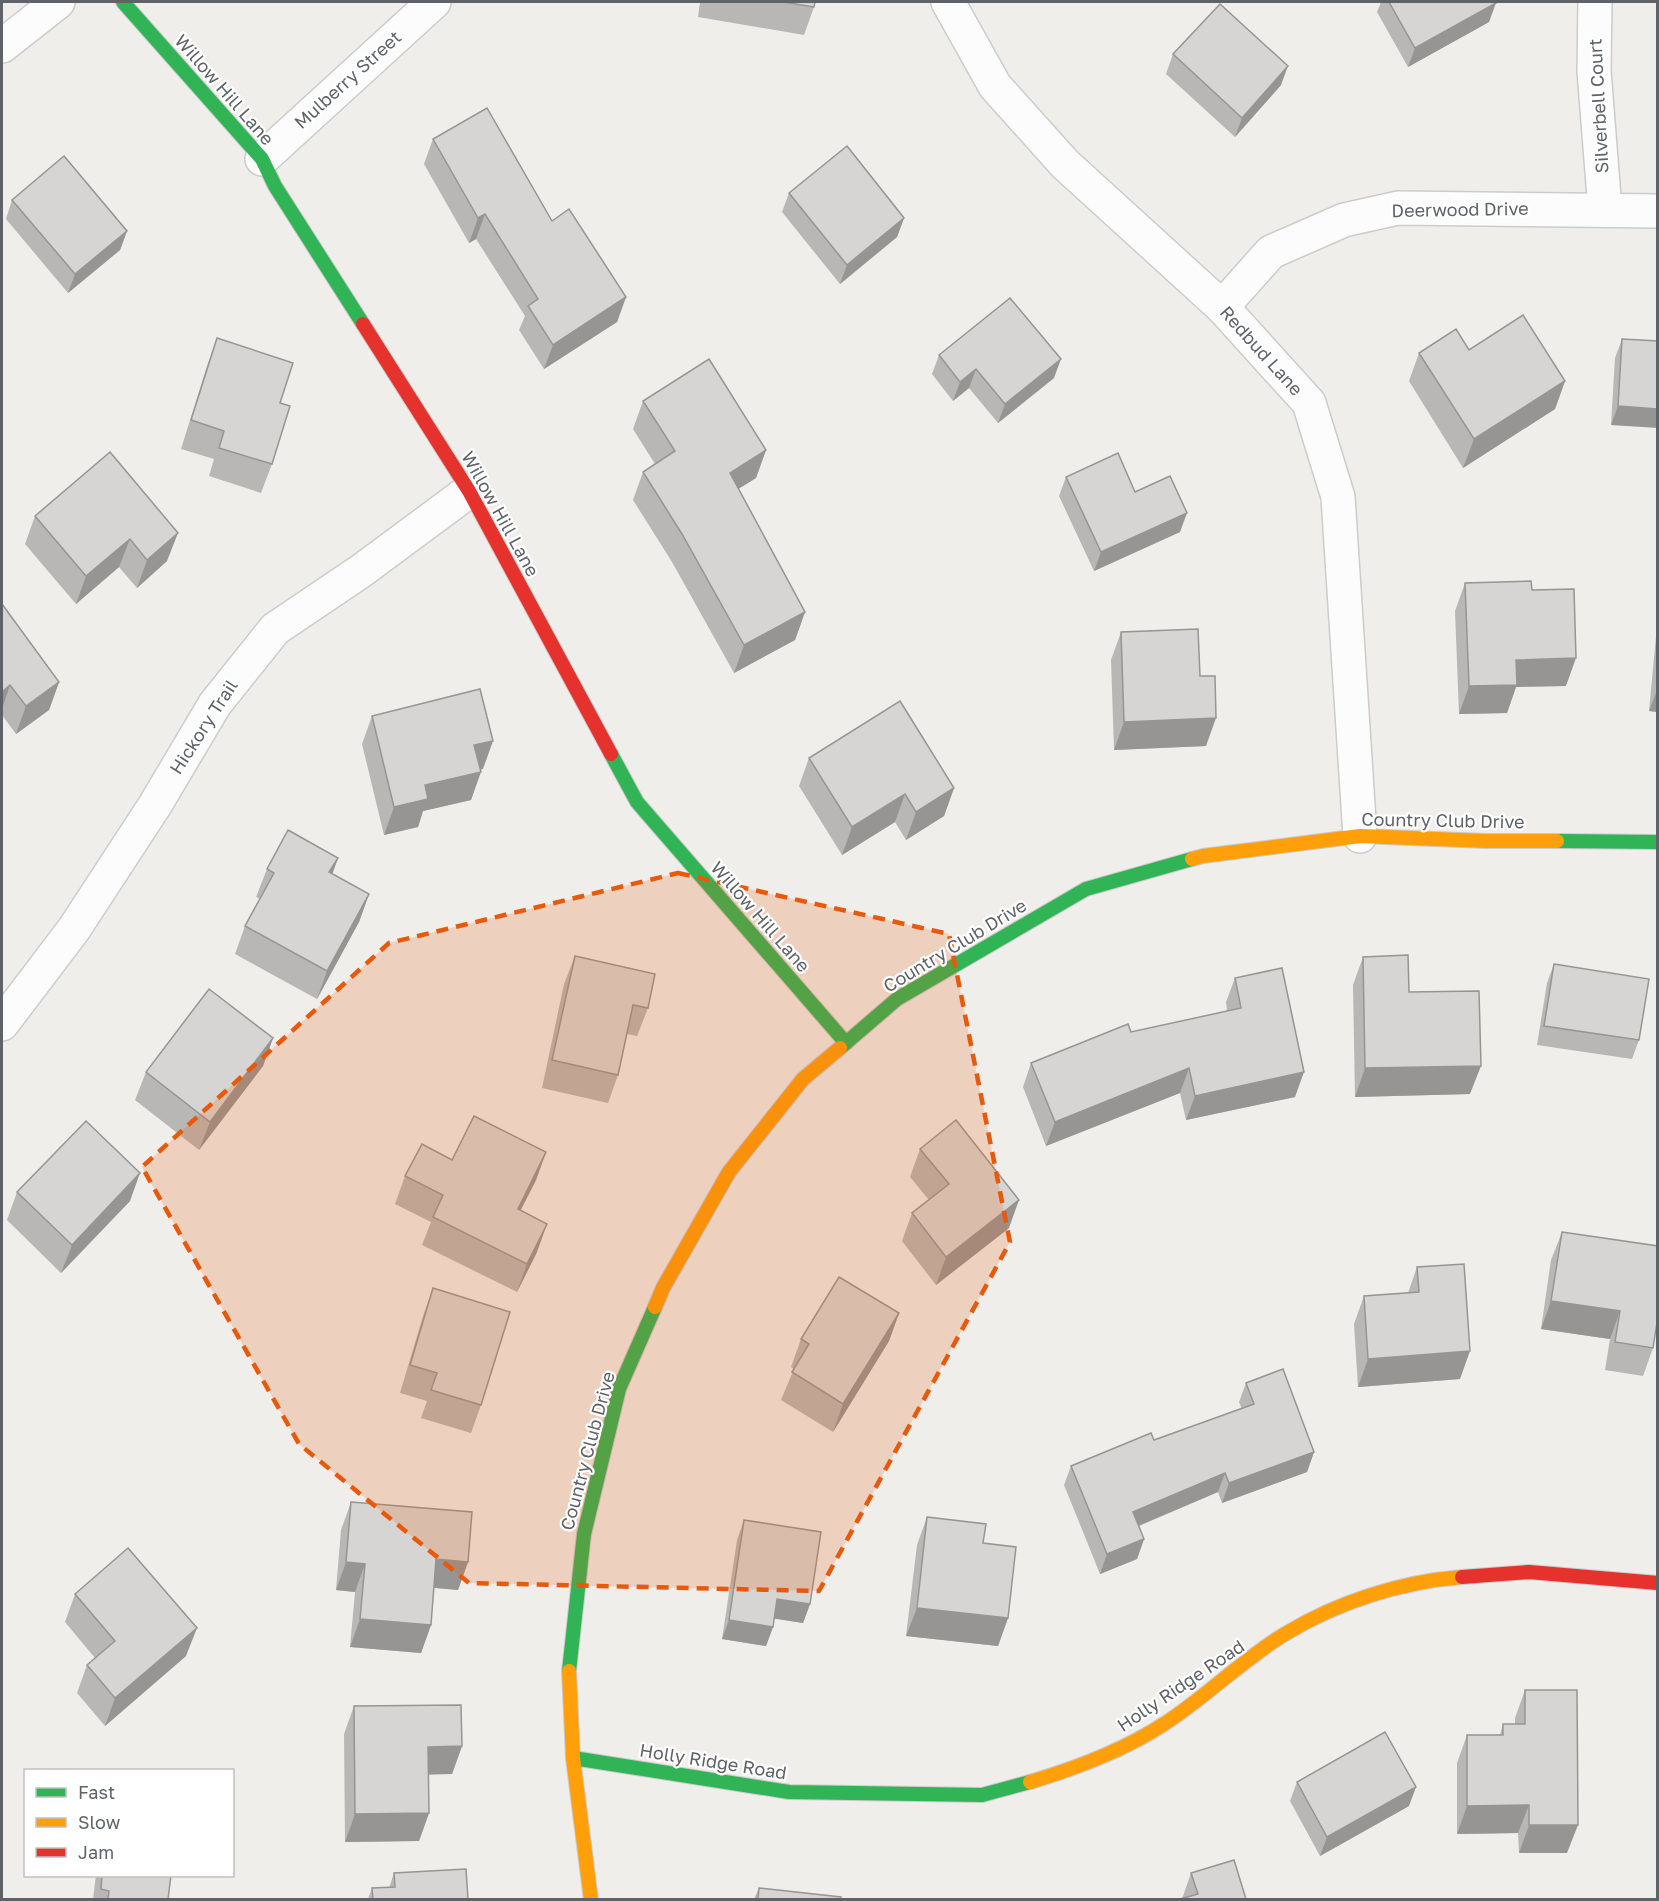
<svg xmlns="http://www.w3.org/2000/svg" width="1659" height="1901" font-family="'Golos Text',sans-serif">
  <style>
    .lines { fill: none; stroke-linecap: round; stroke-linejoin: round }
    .street-casing { stroke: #cbcccc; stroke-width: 36 }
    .fast-casing { stroke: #cacacb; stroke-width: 16 }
    .slow-casing { stroke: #cacacb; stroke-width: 16 }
    .jam-casing { stroke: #cacacb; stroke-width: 16 }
    .street { stroke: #fdfcfc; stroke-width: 33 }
    .fast { stroke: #30b455; stroke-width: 14 }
    .slow { stroke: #ff9f0a; stroke-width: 14 }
    .jam { stroke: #e5322d; stroke-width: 14 }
    .wall { fill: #b8b7b5 }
    .shaded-wall { fill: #969594 }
    .building { fill: #d6d5d3; stroke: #969594; stroke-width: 1.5 }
    .marked { fill: #e8590c; fill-opacity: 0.2; stroke: #e8590c; stroke-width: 4.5; stroke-dasharray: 12 8; stroke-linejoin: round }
    .labels { text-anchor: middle; stroke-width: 4.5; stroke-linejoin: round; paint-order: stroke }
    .street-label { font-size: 18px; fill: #5f6368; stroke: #fff }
  </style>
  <rect width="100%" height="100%" fill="#efeeea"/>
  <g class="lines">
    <defs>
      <g id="street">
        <path d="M 948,2 L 995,86 L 1065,164 L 1222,307 L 1309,403 L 1338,497 L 1360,836"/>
        <path d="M 1595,2 L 1594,71 L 1605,210"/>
        <path d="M 2,46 L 58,2"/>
        <path d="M 262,159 L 434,2"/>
        <path d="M 1222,307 L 1271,252 L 1344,220 L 1398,208 L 1658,211"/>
        <path d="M 2,1024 L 74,929 L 155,805 L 215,704 L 275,629 L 361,571 L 469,491"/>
      </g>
      <g id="fast">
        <path d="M 123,2 L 262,159 L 275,186 L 363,324"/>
        <path d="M 611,754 L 637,802 L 846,1043"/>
        <path d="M 1557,841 L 1658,842"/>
        <path d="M 840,1048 L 897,999 L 1086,889 L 1192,859"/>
        <path d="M 569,1671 L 584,1534 L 619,1389 L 655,1307"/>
        <path d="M 573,1758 L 789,1792 L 982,1795 L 1030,1782"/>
      </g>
      <g id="slow">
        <path d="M 1192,859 L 1203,856 L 1360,836 L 1486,841 L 1557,841"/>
        <path d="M 655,1307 L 663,1288 L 729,1172 L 803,1079 L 840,1048"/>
        <path d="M 569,1671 L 573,1758 L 591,1900"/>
        <path d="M 1030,1782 C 1077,1768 1123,1751 1164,1724 C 1206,1697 1242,1660 1285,1634 C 1338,1602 1400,1582 1462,1577"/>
      </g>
      <g id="jam">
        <path d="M 363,324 L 469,491 L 611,754"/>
        <path d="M 1462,1577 L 1529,1572 L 1658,1583"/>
      </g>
    </defs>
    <use href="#street" class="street-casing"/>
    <use href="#fast" class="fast-casing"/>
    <use href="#slow" class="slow-casing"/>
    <use href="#jam" class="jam-casing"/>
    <use href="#street" class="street"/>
    <use href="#fast" class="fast"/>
    <use href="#slow" class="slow"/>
    <use href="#jam" class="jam"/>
  </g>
  <g class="wall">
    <path d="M 700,2 L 815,2 L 814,7 L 804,35 L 698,17 Z"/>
    <path d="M 1381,2 L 1495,2 L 1489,22 L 1408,67 L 1377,12 Z"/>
    <path d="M 1173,54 L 1281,85 L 1235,137 L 1166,74 Z"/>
    <path d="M 433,139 L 552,221 L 626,297 L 617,322 L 544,369 L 519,330 L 525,316 L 476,239 L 469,243 L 424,164 Z"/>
    <path d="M 789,193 L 904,218 L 897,237 L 840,284 L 782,212 Z"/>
    <path d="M 12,200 L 127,231 L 120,250 L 68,293 L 6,219 Z"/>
    <path d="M 217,338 L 280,403 L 272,464 L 261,493 L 209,476 L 214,459 L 181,449 L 207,366 Z"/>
    <path d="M 1622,339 L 1658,341 L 1611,425 L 1615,358 Z"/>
    <path d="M 1469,350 L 1565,381 L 1555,409 L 1463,468 L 1409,381 L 1419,353 Z"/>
    <path d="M 939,355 L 1054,378 L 998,423 L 969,388 L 953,401 L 932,374 Z"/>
    <path d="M 643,401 L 766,450 L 756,478 L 738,489 L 805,612 L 795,640 L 734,673 L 672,562 L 633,500 L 643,472 L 655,464 L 633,429 Z"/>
    <path d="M 110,452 L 167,561 L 137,588 L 119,567 L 76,604 L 25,544 L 35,516 Z"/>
    <path d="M 1066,477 L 1135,492 L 1180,532 L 1094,571 L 1059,496 Z"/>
    <path d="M 1465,583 L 1532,590 L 1566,686 L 1516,687 L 1507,713 L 1459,714 L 1455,611 Z"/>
    <path d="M 2,604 L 59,682 L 49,710 L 16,734 L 2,715 Z"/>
    <path d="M 1658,615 L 1658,712 L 1649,711 Z"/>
    <path d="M 1121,632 L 1200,676 L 1206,746 L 1114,750 L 1111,660 Z"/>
    <path d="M 372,716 L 483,769 L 481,769 L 471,800 L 423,811 L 418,827 L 384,835 L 362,744 Z"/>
    <path d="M 809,758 L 954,788 L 944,816 L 906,840 L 895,822 L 842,855 L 799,786 Z"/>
    <path d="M 338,858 L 332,874 L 369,894 L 359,922 L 317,999 L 235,954 L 245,926 L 260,899 L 256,897 L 267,869 Z"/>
    <path d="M 575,956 L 648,1008 L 637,1036 L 627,1034 L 618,1075 L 608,1103 L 542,1088 L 564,984 Z"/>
    <path d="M 1363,957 L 1470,1094 L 1355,1097 L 1353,985 Z"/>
    <path d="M 1554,964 L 1639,1040 L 1632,1059 L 1537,1045 L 1547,983 Z"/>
    <path d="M 1235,978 L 1295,1097 L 1186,1120 L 1180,1093 L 1046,1146 L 1023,1087 L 1031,1063 L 1131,1032 L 1227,1011 L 1226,1002 Z"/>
    <path d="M 273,1038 L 263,1066 L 199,1150 L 135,1100 L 146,1072 Z"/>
    <path d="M 920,1149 L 1009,1228 L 936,1285 L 902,1241 L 912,1213 L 929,1200 L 910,1177 Z"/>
    <path d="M 546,1152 L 536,1180 L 520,1211 L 537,1252 L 517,1292 L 422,1245 L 431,1222 L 395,1204 L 405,1176 L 452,1160 Z"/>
    <path d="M 17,1192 L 130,1201 L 61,1273 L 7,1220 Z"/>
    <path d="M 1562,1232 L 1653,1348 L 1643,1376 L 1605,1370 L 1610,1339 L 1541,1329 L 1551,1260 Z"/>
    <path d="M 1417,1267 L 1460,1379 L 1358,1387 L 1354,1324 L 1364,1296 L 1408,1293 Z"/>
    <path d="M 433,1288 L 481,1405 L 471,1433 L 421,1418 L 427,1401 L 400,1393 L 423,1316 Z"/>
    <path d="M 899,1313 L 889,1341 L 833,1432 L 781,1400 L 794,1369 L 791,1367 L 801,1339 Z"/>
    <path d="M 1246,1383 L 1314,1452 L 1307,1472 L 1222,1503 L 1218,1492 L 1139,1526 L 1144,1539 L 1137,1559 L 1100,1574 L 1064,1485 L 1071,1466 L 1154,1440 L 1242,1409 L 1239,1402 Z"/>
    <path d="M 351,1502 L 468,1562 L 458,1590 L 434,1588 L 431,1625 L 421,1653 L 350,1647 L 355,1592 L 336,1590 L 341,1530 Z"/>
    <path d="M 927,1517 L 983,1543 L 1008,1618 L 998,1646 L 906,1636 L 917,1545 Z"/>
    <path d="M 744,1520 L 810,1604 L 803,1623 L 774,1618 L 773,1627 L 766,1646 L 722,1639 L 737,1540 Z"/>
    <path d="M 75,1594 L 186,1656 L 105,1726 L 77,1693 L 87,1665 L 95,1658 L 65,1622 Z"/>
    <path d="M 1525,1690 L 1567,1853 L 1519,1853 L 1518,1833 L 1457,1834 L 1457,1763 L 1467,1735 L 1500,1735 L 1503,1724 L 1515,1724 L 1515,1718 Z"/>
    <path d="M 354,1706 L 462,1746 L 452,1774 L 428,1774 L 429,1813 L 419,1841 L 345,1842 L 344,1734 Z"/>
    <path d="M 1297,1782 L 1409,1806 L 1320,1856 L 1290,1801 Z"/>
    <path d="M 394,1873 L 468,1899 L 368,1899 L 372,1888 L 389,1888 Z"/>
    <path d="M 1191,1873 L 1246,1899 L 1182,1899 Z"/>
    <path d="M 96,1875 L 171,1875 L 168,1899 L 93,1899 Z"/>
    <path d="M 759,1888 L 841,1899 L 754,1899 Z"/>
  </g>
  <g class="shaded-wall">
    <path d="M 1496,3 L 1489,22 L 1408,67 L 1415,48 Z"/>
    <path d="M 1288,66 L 1281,85 L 1235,137 L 1242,118 Z"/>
    <path d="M 485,214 L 476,239 L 469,243 L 478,218 Z"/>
    <path d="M 904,218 L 897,237 L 840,284 L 847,265 Z"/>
    <path d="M 127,231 L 120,250 L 68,293 L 75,274 Z"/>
    <path d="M 626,297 L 617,322 L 544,369 L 553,345 Z"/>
    <path d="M 1061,359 L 1054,378 L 998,423 L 1005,404 Z"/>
    <path d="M 976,369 L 969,388 L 953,401 L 960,382 Z"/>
    <path d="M 1565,381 L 1555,409 L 1463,468 L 1474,439 Z"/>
    <path d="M 1618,406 L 1658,409 L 1658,428 L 1611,425 Z"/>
    <path d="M 766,450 L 756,478 L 719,501 L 730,473 Z"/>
    <path d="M 1187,513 L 1180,532 L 1094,571 L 1101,552 Z"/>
    <path d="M 178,533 L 167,561 L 137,588 L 147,560 Z"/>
    <path d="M 130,539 L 119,567 L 76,604 L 86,576 Z"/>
    <path d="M 805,612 L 795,640 L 734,673 L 744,645 Z"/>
    <path d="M 1576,658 L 1566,686 L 1516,687 L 1507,713 L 1459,714 L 1469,686 L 1516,660 Z"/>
    <path d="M 59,682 L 49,710 L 16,734 L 26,706 Z"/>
    <path d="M 10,685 L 2,709 L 2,692 Z"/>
    <path d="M 1658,688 L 1658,712 L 1649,711 Z"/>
    <path d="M 1216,718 L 1206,746 L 1114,750 L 1124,722 Z"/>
    <path d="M 493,741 L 483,769 L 464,773 L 474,745 Z"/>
    <path d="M 481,772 L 471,800 L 423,811 L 418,827 L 384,835 L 394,807 L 425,785 Z"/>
    <path d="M 954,788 L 944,816 L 906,840 L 916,812 Z"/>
    <path d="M 905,794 L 895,822 L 842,855 L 852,827 Z"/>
    <path d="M 338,858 L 328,886 L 329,872 Z"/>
    <path d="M 369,894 L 359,922 L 317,999 L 327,971 Z"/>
    <path d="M 273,1038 L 263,1066 L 199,1150 L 210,1122 Z"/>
    <path d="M 1481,1066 L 1470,1094 L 1355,1097 L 1365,1068 Z"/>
    <path d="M 1189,1068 L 1180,1093 L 1046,1146 L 1055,1122 Z"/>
    <path d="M 1304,1072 L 1295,1097 L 1186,1120 L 1195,1096 Z"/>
    <path d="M 546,1152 L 536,1180 L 507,1237 L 518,1209 Z"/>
    <path d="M 140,1173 L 130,1201 L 61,1273 L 72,1245 Z"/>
    <path d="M 1019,1200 L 1009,1228 L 936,1285 L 946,1257 Z"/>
    <path d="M 547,1224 L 537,1252 L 517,1292 L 527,1264 Z"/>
    <path d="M 1551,1301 L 1620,1311 L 1610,1339 L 1541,1329 Z"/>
    <path d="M 899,1313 L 889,1341 L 833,1432 L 843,1404 Z"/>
    <path d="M 1470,1351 L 1460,1379 L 1358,1387 L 1368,1359 Z"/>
    <path d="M 1314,1452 L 1307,1472 L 1222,1503 L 1229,1483 Z"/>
    <path d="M 1225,1473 L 1218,1492 L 1126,1531 L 1133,1512 Z"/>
    <path d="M 1144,1539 L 1137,1559 L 1100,1574 L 1107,1554 Z"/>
    <path d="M 436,1559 L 468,1562 L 458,1590 L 426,1587 Z"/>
    <path d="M 346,1562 L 365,1564 L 355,1592 L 336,1590 Z"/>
    <path d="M 777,1599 L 810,1604 L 803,1623 L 770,1618 Z"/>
    <path d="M 917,1608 L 1008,1618 L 998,1646 L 906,1636 Z"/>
    <path d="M 360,1619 L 431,1625 L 421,1653 L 350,1647 Z"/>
    <path d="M 729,1620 L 773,1627 L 766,1646 L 722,1639 Z"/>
    <path d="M 197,1628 L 186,1656 L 105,1726 L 115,1698 Z"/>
    <path d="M 462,1746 L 452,1774 L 417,1775 L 428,1747 Z"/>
    <path d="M 1416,1787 L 1409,1806 L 1320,1856 L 1327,1837 Z"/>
    <path d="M 1529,1805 L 1518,1833 L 1457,1834 L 1467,1806 Z"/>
    <path d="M 429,1813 L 419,1841 L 345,1842 L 355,1814 Z"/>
    <path d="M 1529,1825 L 1578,1825 L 1567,1853 L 1519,1853 Z"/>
  </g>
  <g class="building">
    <path d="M 783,2 L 815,2 L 814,7 Z"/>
    <path d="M 1389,2 L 1495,2 L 1496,3 L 1415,48 Z"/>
    <path d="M 1220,4 L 1288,66 L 1242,118 L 1173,54 Z"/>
    <path d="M 487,108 L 552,221 L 569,209 L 626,297 L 553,345 L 528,306 L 538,299 L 485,214 L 478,218 L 433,139 Z"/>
    <path d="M 847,146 L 904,218 L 847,265 L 789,193 Z"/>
    <path d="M 64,156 L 127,231 L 75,274 L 12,200 Z"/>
    <path d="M 1010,298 L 1061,359 L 1005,404 L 976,369 L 960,382 L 939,355 Z"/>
    <path d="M 1523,315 L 1565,381 L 1474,439 L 1419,353 L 1456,329 L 1469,350 Z"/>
    <path d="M 217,338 L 293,363 L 280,403 L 290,406 L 272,464 L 219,448 L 224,431 L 191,420 Z"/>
    <path d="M 1622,339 L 1658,341 L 1658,409 L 1618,406 Z"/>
    <path d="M 709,359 L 766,450 L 730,473 L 805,612 L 744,645 L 682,534 L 643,472 L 675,451 L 643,401 Z"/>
    <path d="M 110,452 L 178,533 L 147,560 L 130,539 L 86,576 L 35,516 Z"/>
    <path d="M 1118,453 L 1135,492 L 1170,476 L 1187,513 L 1101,552 L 1066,477 Z"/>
    <path d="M 1531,581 L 1532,590 L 1574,589 L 1576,658 L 1516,660 L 1517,685 L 1469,686 L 1465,583 Z"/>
    <path d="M 2,604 L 59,682 L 26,706 L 10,685 L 2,692 Z"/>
    <path d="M 1198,629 L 1200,676 L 1215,676 L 1216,718 L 1124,722 L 1121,632 Z"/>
    <path d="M 480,689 L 493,741 L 474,745 L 481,772 L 425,785 L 428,799 L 394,807 L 372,716 Z"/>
    <path d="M 900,701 L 954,788 L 916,812 L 905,794 L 852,827 L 809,758 Z"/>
    <path d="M 288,830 L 338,858 L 329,872 L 369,894 L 327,971 L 245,926 L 274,873 L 267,869 Z"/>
    <path d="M 1408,955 L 1409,992 L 1479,991 L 1481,1066 L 1365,1068 L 1363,957 Z"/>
    <path d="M 575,956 L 655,974 L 648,1008 L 633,1005 L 618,1075 L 552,1060 Z"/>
    <path d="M 1554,964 L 1649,979 L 1639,1040 L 1544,1026 Z"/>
    <path d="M 1282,968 L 1304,1072 L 1195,1096 L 1189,1068 L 1055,1122 L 1031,1063 L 1128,1024 L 1131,1032 L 1241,1008 L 1235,978 Z"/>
    <path d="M 209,989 L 273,1038 L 210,1122 L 146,1072 Z"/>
    <path d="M 474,1116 L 546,1152 L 518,1209 L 547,1224 L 527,1264 L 433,1217 L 443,1195 L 405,1176 L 422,1144 L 452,1160 Z"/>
    <path d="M 956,1120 L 1019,1200 L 946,1257 L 912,1213 L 949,1184 L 920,1149 Z"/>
    <path d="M 86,1121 L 140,1173 L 72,1245 L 17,1192 Z"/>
    <path d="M 1562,1232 L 1658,1246 L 1658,1316 L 1653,1348 L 1615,1342 L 1620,1311 L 1551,1301 Z"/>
    <path d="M 1464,1264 L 1470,1351 L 1368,1359 L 1364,1296 L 1419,1292 L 1417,1267 Z"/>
    <path d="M 839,1277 L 899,1313 L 843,1404 L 792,1372 L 809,1344 L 801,1339 Z"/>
    <path d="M 433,1288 L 510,1312 L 481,1405 L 431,1390 L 437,1373 L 410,1365 Z"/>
    <path d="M 1283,1369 L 1314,1452 L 1229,1483 L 1225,1473 L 1133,1512 L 1144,1539 L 1107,1554 L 1071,1466 L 1151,1433 L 1154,1440 L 1254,1404 L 1246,1383 Z"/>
    <path d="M 351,1502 L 472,1512 L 468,1562 L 436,1559 L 431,1625 L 360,1619 L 365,1564 L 346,1562 Z"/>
    <path d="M 927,1517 L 986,1524 L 983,1543 L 1016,1547 L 1008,1618 L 917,1608 Z"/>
    <path d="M 744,1520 L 821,1532 L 810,1604 L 777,1599 L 773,1627 L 729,1620 Z"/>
    <path d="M 128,1548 L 197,1628 L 115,1698 L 87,1665 L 115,1641 L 75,1594 Z"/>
    <path d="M 1525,1690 L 1577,1690 L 1578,1825 L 1529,1825 L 1529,1805 L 1467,1806 L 1467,1735 L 1503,1735 L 1503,1724 L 1525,1724 Z"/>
    <path d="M 461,1705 L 462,1746 L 428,1747 L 429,1813 L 355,1814 L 354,1706 Z"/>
    <path d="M 1385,1732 L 1416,1787 L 1327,1837 L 1297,1782 Z"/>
    <path d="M 1234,1860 L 1246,1899 L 1180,1899 L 1198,1894 L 1191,1873 Z"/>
    <path d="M 466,1869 L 468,1899 L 373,1899 L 372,1888 L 395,1887 L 394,1873 Z"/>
    <path d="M 102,1875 L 171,1875 L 168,1899 L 108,1899 L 109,1891 L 101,1889 Z"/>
    <path d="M 759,1888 L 841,1897 L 841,1899 L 758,1899 Z"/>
  </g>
  <path class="marked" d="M 678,873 L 949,934 L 1010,1242 L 819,1591 L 469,1583 L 299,1444 L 142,1167 L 389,943 Z"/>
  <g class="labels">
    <g class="street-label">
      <text transform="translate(348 80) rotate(-42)" y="6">Mulberry Street</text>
      <text transform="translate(224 90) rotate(49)" y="6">Willow Hill Lane</text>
      <text transform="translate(1599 106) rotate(-93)" y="6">Silverbell Court</text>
      <text transform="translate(1460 210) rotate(-1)" y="6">Deerwood Drive</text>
      <text transform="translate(1261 351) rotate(48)" y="6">Redbud Lane</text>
      <text transform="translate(500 514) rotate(61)" y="6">Willow Hill Lane</text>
      <text transform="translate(204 727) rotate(-57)" y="6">Hickory Trail</text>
      <text transform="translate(1443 821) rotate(1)" y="6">Country Club Drive</text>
      <text transform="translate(760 917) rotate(49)" y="6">Willow Hill Lane</text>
      <text transform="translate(955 946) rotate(-31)" y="6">Country Club Drive</text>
      <text transform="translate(588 1451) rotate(-75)" y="6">Country Club Drive</text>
      <text transform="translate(1181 1686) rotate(-34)" y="6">Holly Ridge Road</text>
      <text transform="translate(713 1762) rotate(9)" y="6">Holly Ridge Road</text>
    </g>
  </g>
  <rect width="1659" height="1901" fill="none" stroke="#5f6368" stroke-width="6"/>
  <rect x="24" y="1769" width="210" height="108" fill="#ffffff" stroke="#bfc1c3" stroke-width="1.5"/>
  <rect x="36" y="1788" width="30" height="9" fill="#30b455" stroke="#bfc1c3" stroke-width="1.5"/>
  <text x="78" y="1799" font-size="18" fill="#5f6368">Fast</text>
  <rect x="36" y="1818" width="30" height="9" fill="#ff9f0a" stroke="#bfc1c3" stroke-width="1.5"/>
  <text x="78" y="1829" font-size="18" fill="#5f6368">Slow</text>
  <rect x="36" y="1848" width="30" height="9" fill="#e5322d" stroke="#bfc1c3" stroke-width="1.5"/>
  <text x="78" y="1859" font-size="18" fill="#5f6368">Jam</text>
</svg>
